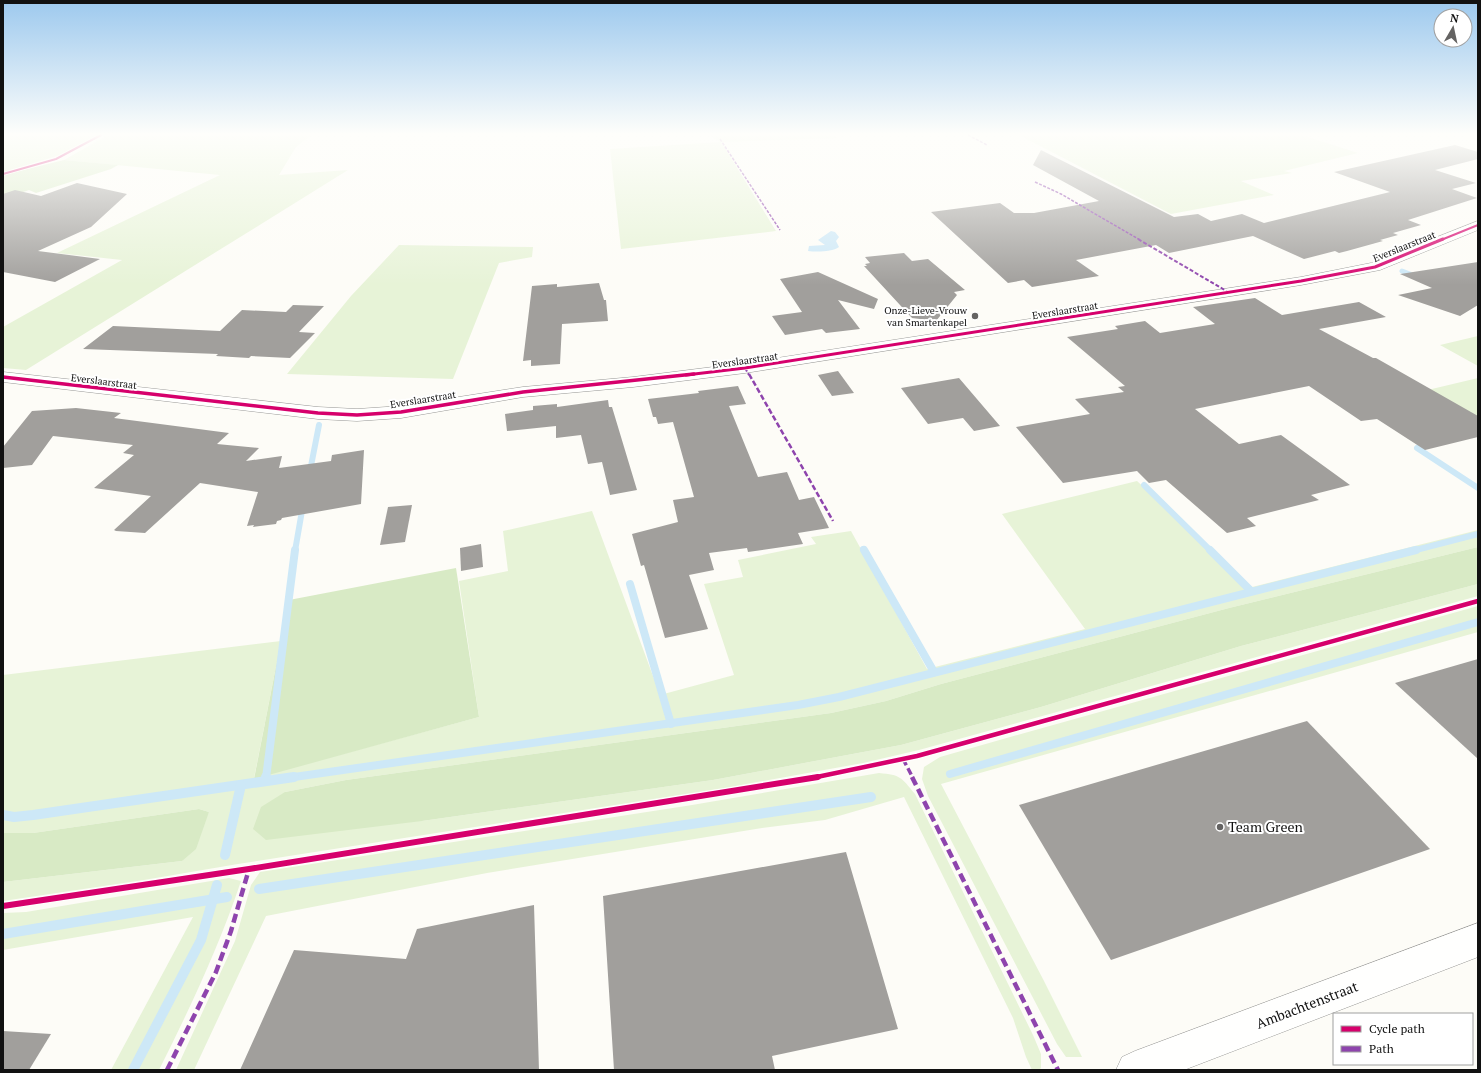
<svg xmlns="http://www.w3.org/2000/svg" width="1481" height="1073" font-family="'PT Serif',serif">
  <style>
    .green { fill: #e7f3d7 }
    .forest { fill: #d8eac5 }
    .water { fill: #cde8f7 }
    .lines { fill: none; stroke-linecap: round; stroke-linejoin: round }
    .stream-far3 { stroke: #cde8f7; stroke-width: 5 }
    .stream-far2 { stroke: #cde8f7; stroke-width: 6 }
    .stream-far1 { stroke: #cde8f7; stroke-width: 8 }
    .stream { stroke: #cde8f7; stroke-width: 10 }
    .building { fill: #a19f9c }
    .minor-casing { stroke: #979795; stroke-width: 1 }
    .minor { fill: #fffffe; fill-rule: evenodd }
    .quiet-far4 { stroke: #8e44ad; stroke-width: 1.5; stroke-dasharray: 3 1.5; stroke-linecap: butt }
    .quiet-far3 { stroke: #8e44ad; stroke-width: 2; stroke-dasharray: 4 2; stroke-linecap: butt }
    .quiet-far2 { stroke: #8e44ad; stroke-width: 2.5; stroke-dasharray: 5.5 2.5; stroke-linecap: butt }
    .quiet-far1 { stroke: #8e44ad; stroke-width: 3.5; stroke-dasharray: 7 3.5; stroke-linecap: butt }
    .quiet { stroke: #8e44ad; stroke-width: 4.5; stroke-dasharray: 9 4.5; stroke-linecap: butt }
    .cycleway-far4-casing { stroke: #fff; stroke-width: 3.5 }
    .cycleway-far3-casing { stroke: #fff; stroke-width: 4.5 }
    .cycleway-far2-casing { stroke: #fff; stroke-width: 5.5 }
    .cycleway-far1-casing { stroke: #fff; stroke-width: 7 }
    .cycleway-casing { stroke: #fff; stroke-width: 8 }
    .cycleway-far4 { stroke: #d6006c; stroke-width: 2 }
    .cycleway-far3 { stroke: #d6006c; stroke-width: 3 }
    .cycleway-far2 { stroke: #d6006c; stroke-width: 3.5 }
    .cycleway-far1 { stroke: #d6006c; stroke-width: 4.5 }
    .cycleway { stroke: #d6006c; stroke-width: 6 }
    .poi-dot { fill: #646362; stroke: #fff; stroke-width: 1.5 }
    .labels { text-anchor: middle; stroke-width: 4; stroke-linejoin: round; paint-order: stroke }
    .far-street-label { font-size: 10px; fill: #111; stroke: #fff }
    .far-poi-label { font-size: 10px; fill: #111; stroke: #fff; text-anchor: end }
    .near-poi-label { font-size: 14px; fill: #111; stroke: #fff; text-anchor: start }
    .near-street-label { font-size: 14px; fill: #111; stroke: #fff }
  </style>
  <rect width="100%" height="100%" fill="#fdfcf7"/>
  <g class="green">
    <path d="M 3,135 L 97,135 L 57,156 L 3,172 Z"/>
    <path d="M 108,135 L 311,135 L 296,147 L 279,175 L 348,170 L 26,370 L 3,368 L 3,327 L 122,260 L 57,253 L 220,175 L 64,160 Z"/>
    <path d="M 709,135 L 833,135 L 838,138 L 721,142 L 776,231 L 621,249 L 610,149 L 720,142 Z"/>
    <path d="M 1019,135 L 1307,135 L 1305,136 L 1358,153 L 1284,171 L 1292,173 L 1241,181 L 1274,195 L 1171,214 Z"/>
    <path d="M 399,245 L 533,247 L 532,257 L 499,263 L 453,379 L 287,374 L 351,296 Z"/>
    <path d="M 1478,336 L 1478,366 L 1440,345 Z"/>
    <path d="M 1478,378 L 1478,429 L 1415,393 Z"/>
    <path d="M 1137,481 L 1252,587 L 1478,530 L 1478,547 L 1229,608 L 941,684 L 886,701 L 831,713 L 346,780 L 285,792 L 422,821 L 713,780 L 901,745 L 1041,707 L 1241,646 L 1478,584 L 1478,596 L 919,750 L 863,763 L 730,787 L 238,864 L 144,880 L 3,901 L 3,882 L 182,861 L 209,812 L 199,809 L 33,833 L 3,833 L 3,675 L 281,641 L 254,778 L 479,717 L 459,581 L 508,571 L 503,531 L 592,511 L 660,695 L 734,675 L 704,584 L 743,577 L 738,560 L 816,544 L 811,537 L 851,531 L 927,669 L 1085,629 L 1002,514 Z"/>
    <path d="M 1478,606 L 1478,632 L 941,784 L 1044,981 L 1082,1057 L 1066,1057 L 1057,1044 L 928,796 L 922,779 L 924,767 L 940,757 L 1021,734 Z"/>
    <path d="M 879,773 C 901,775 901,777 915,794 L 1033,1035 L 1041,1054 L 1041,1068 L 1039,1070 L 1032,1070 L 1026,1057 L 1013,1018 L 904,797 L 825,820 L 762,828 L 487,873 L 266,916 L 194,1070 L 176,1070 L 235,941 L 251,885 L 260,872 L 692,805 Z"/>
    <path d="M 229,878 L 241,881 C 219,947 190,1008 159,1070 L 111,1070 L 193,917 L 3,950 L 3,913 L 26,912 Z"/>
  </g>
  <g class="forest">
    <path d="M 64,160 L 118,165 L 111,169 L 36,193 L 29,190 L 3,199 L 3,175 Z"/>
    <path d="M 1478,547 L 1478,584 L 1241,646 L 1041,707 L 901,745 L 713,780 L 422,821 L 266,840 L 253,829 L 261,807 L 285,792 L 346,780 L 831,713 L 886,701 L 941,684 L 1229,608 Z"/>
    <path d="M 456,568 L 479,717 L 254,779 L 289,600 Z"/>
    <path d="M 199,809 L 209,812 L 196,849 L 182,861 L 3,882 L 3,833 L 33,833 Z"/>
  </g>
  <path class="water" d="M 831,231 L 835,232 L 839,237 L 836,241 L 839,247 C 832,252 817,252 808,251 L 809,246 L 825,245 L 818,240 Z"/>
  <g class="lines">
    <path class="stream-far3" d="M 1402,271 L 1415,276"/>
    <g class="stream-far2">
      <path d="M 1417,448 L 1478,488"/>
      <path d="M 310,471 L 319,425"/>
      <path d="M 1144,485 L 1211,551"/>
      <path d="M 863,549 L 864,551"/>
      <path d="M 295,551 L 303,505"/>
      <path d="M 1412,551 L 1478,534"/>
    </g>
    <g class="stream-far1">
      <path d="M 864,550 L 934,672"/>
      <path d="M 1210,550 L 1251,591"/>
      <path d="M 630,584 L 671,724"/>
      <path d="M 950,774 L 1478,622"/>
      <path d="M 266,778 L 295,550"/>
      <path d="M 287,778 L 798,705 L 839,697 L 1416,550"/>
    </g>
    <g class="stream">
      <path d="M 266,780 L 266,777"/>
      <path d="M 3,815 L 14,817 L 33,815 L 294,777"/>
      <path d="M 225,855 L 241,785"/>
      <path d="M 259,889 L 871,797"/>
      <path d="M 3,934 L 227,897"/>
      <path d="M 133,1070 L 201,940 L 217,885"/>
    </g>
  </g>
  <g class="building">
    <path d="M 1455,145 L 1478,152 L 1478,159 L 1435,170 L 1476,183 L 1452,189 L 1477,198 L 1408,220 L 1421,225 L 1393,233 L 1398,235 L 1380,240 L 1383,241 L 1347,251 L 1339,253 L 1335,251 L 1304,259 L 1253,236 L 1169,253 L 1156,245 L 1076,260 L 1099,276 L 1032,287 L 1024,280 L 1008,283 L 931,212 L 1000,203 L 1014,213 L 1034,213 L 1099,201 L 1033,165 L 1041,150 L 1174,217 L 1198,214 L 1211,221 L 1242,214 L 1264,223 L 1390,192 L 1334,172 Z"/>
    <path d="M 77,183 L 127,194 L 91,227 L 38,251 L 100,259 L 55,282 L 3,272 L 3,194 L 15,190 L 41,196 Z"/>
    <path d="M 904,253 L 912,261 L 928,259 L 965,290 L 954,292 L 957,295 L 936,321 L 912,318 L 864,266 L 867,266 L 865,264 L 870,263 L 865,257 Z"/>
    <path d="M 1478,262 L 1478,305 L 1460,316 L 1398,295 L 1432,288 L 1400,274 Z"/>
    <path d="M 818,272 L 878,299 L 874,309 L 838,300 L 860,329 L 826,333 L 822,329 L 785,335 L 772,316 L 802,312 L 780,279 Z"/>
    <path d="M 599,283 L 604,300 L 606,300 L 608,321 L 562,324 L 560,364 L 531,366 L 531,360 L 523,361 L 532,286 L 557,284 L 557,287 Z"/>
    <path d="M 1255,298 L 1282,315 L 1359,302 L 1386,317 L 1319,329 L 1373,358 L 1376,358 L 1478,416 L 1478,437 L 1425,450 L 1377,419 L 1361,421 L 1309,386 L 1195,409 L 1239,444 L 1281,435 L 1350,485 L 1311,495 L 1319,500 L 1247,518 L 1256,526 L 1227,533 L 1166,480 L 1149,483 L 1137,471 L 1063,483 L 1016,427 L 1090,414 L 1075,399 L 1124,392 L 1118,387 L 1125,386 L 1067,337 L 1118,329 L 1115,326 L 1145,321 L 1160,333 L 1215,324 L 1193,307 Z"/>
    <path d="M 293,305 L 324,306 L 299,332 L 315,333 L 290,358 L 251,356 L 249,358 L 216,356 L 218,354 L 83,349 L 113,326 L 220,331 L 242,310 L 286,312 Z"/>
    <path d="M 838,371 L 854,393 L 832,396 L 818,375 Z"/>
    <path d="M 959,378 L 1000,426 L 974,431 L 963,418 L 928,424 L 901,388 Z"/>
    <path d="M 738,386 L 746,404 L 729,406 L 758,477 L 787,472 L 799,500 L 814,497 L 829,528 L 798,533 L 803,544 L 748,552 L 747,548 L 709,553 L 714,570 L 689,575 L 708,629 L 665,638 L 644,565 L 641,566 L 632,534 L 678,522 L 673,500 L 694,497 L 673,422 L 658,424 L 656,417 L 653,417 L 648,399 L 699,393 L 698,391 Z"/>
    <path d="M 608,400 L 609,407 L 612,407 L 637,490 L 610,495 L 602,462 L 588,464 L 581,435 L 556,438 L 556,426 L 507,431 L 505,414 L 533,410 L 533,406 L 557,404 L 557,407 Z"/>
    <path d="M 76,408 L 121,413 L 114,418 L 229,433 L 217,444 L 259,448 L 246,461 L 282,456 L 279,468 L 331,461 L 332,455 L 364,450 L 361,504 L 282,518 L 281,520 L 277,521 L 276,524 L 253,527 L 254,525 L 247,526 L 258,492 L 200,483 L 145,533 L 116,531 L 114,530 L 151,496 L 94,488 L 134,455 L 123,453 L 133,445 L 53,436 L 32,465 L 3,468 L 3,447 L 32,411 Z"/>
    <path d="M 412,505 L 405,542 L 380,545 L 388,507 Z"/>
    <path d="M 481,544 L 483,567 L 461,571 L 460,548 Z"/>
    <path d="M 1478,659 L 1478,759 L 1395,683 Z"/>
    <path d="M 1307,721 L 1430,849 L 1111,960 L 1019,805 Z"/>
    <path d="M 846,852 L 898,1029 L 772,1056 L 775,1070 L 614,1070 L 603,896 Z"/>
    <path d="M 534,905 L 539,1070 L 240,1070 L 294,950 L 406,959 L 417,929 Z"/>
    <path d="M 3,1031 L 51,1034 L 29,1070 L 3,1070 Z"/>
  </g>
  <g class="lines">
    <defs>
      <g id="minor">
        <path d="M 1478,221 L 1478,230 L 1380,270 L 1301,285 L 745,373 L 633,387 L 523,397 L 401,418 L 357,421 L 318,419 L 3,382 L 3,372 L 318,407 L 357,409 L 401,406 L 523,387 L 633,377 L 745,363 L 1301,277 L 1371,263 Z"/>
        <path d="M 1478,923 L 1478,957 L 1184,1070 L 1116,1070 L 1122,1057 L 1135,1051 Z"/>
      </g>
    </defs>
    <use href="#minor" class="minor-casing"/>
    <use href="#minor" class="minor"/>
    <g class="quiet-far4">
      <path d="M 968,135 L 987,145"/>
      <path d="M 720,139 L 780,230"/>
      <path d="M 1035,182 L 1061,194 L 1140,240"/>
    </g>
    <g class="quiet-far3">
      <path d="M 1138,239 L 1228,292"/>
      <path d="M 745,368 L 749,375"/>
    </g>
    <path class="quiet-far2" d="M 749,374 L 833,521"/>
    <path class="quiet-far1" d="M 903,759 L 913,778"/>
    <g class="quiet">
      <path d="M 912,777 L 1058,1070"/>
      <path d="M 167,1070 L 216,972 L 231,931 L 249,869"/>
    </g>
    <defs>
      <g id="cycleway-far4">
        <path d="M 3,174 L 56,159 L 101,135"/>
        <path d="M 1441,240 L 1478,225"/>
      </g>
      <path id="cycleway-far3" d="M 686,375 L 745,368 L 1301,281 L 1375,267 L 1443,239"/>
      <path id="cycleway-far2" d="M 3,377 L 318,413 L 357,415 L 401,412 L 523,392 L 694,374"/>
      <path id="cycleway-far1" d="M 812,778 L 917,756 L 1478,601"/>
      <path id="cycleway" d="M 3,906 L 249,869 L 818,777"/>
    </defs>
    <use href="#cycleway-far4" class="cycleway-far4-casing"/>
    <use href="#cycleway-far3" class="cycleway-far3-casing"/>
    <use href="#cycleway-far2" class="cycleway-far2-casing"/>
    <use href="#cycleway-far1" class="cycleway-far1-casing"/>
    <use href="#cycleway" class="cycleway-casing"/>
    <use href="#cycleway-far4" class="cycleway-far4"/>
    <use href="#cycleway-far3" class="cycleway-far3"/>
    <use href="#cycleway-far2" class="cycleway-far2"/>
    <use href="#cycleway-far1" class="cycleway-far1"/>
    <use href="#cycleway" class="cycleway"/>
  </g>
  <linearGradient id="sky" x2="0" y2="1"><stop stop-color="#9dc9ee"/><stop offset="0.47" stop-color="#fefefb"/><stop offset="1" stop-color="#fefefb" stop-opacity="0"/></linearGradient>
  <rect width="1481" height="285" fill="url(#sky)"/>
  <g class="poi-dot">
    <circle cx="975" cy="316" r="4"/>
    <circle cx="1220" cy="827" r="4"/>
  </g>
  <g class="labels">
    <g class="far-street-label">
      <text transform="translate(1404 246) rotate(-22)" y="4">Everslaarstraat</text>
      <text transform="translate(1065 310) rotate(-9)" y="4">Everslaarstraat</text>
      <text transform="translate(745 360) rotate(-8)" y="4">Everslaarstraat</text>
      <text transform="translate(104 381) rotate(7)" y="4">Everslaarstraat</text>
      <text transform="translate(423 399) rotate(-9)" y="4">Everslaarstraat</text>
    </g>
    <g class="far-poi-label">
      <text x="967" y="314">Onze-Lieve-Vrouw<tspan x="967" dy="12">van Smartenkapel</tspan></text>
    </g>
    <g class="near-poi-label">
      <text x="1228" y="832">Team Green</text>
    </g>
    <g class="near-street-label">
      <text transform="translate(1307 1005) rotate(-21)" y="5">Ambachtenstraat</text>
    </g>
  </g>
  <rect width="1481" height="1073" fill="none" stroke="#111111" stroke-width="8"/>
  <rect x="1333" y="1013" width="140" height="52" fill="#ffffff" stroke="#a0a0a0"/>
  <rect x="1341" y="1026" width="20" height="6" fill="#d6006c" stroke="#a0a0a0"/>
  <text x="1369" y="1033" font-size="12" fill="#111111">Cycle path</text>
  <rect x="1341" y="1046" width="20" height="6" fill="#8e44ad" stroke="#a0a0a0"/>
  <text x="1369" y="1053" font-size="12" fill="#111111">Path</text>
  <g transform="translate(1453 28) rotate(9)"><circle r="19" fill="#ffffff" stroke="#a0a0a0"/>
  <path d="M0-3L7 15L0 10L-7 15Z" fill="#646362"/>
  <text y="-6" font-size="11" font-weight="bold" text-anchor="middle" fill="#111111">N</text>
  </g>
</svg>
